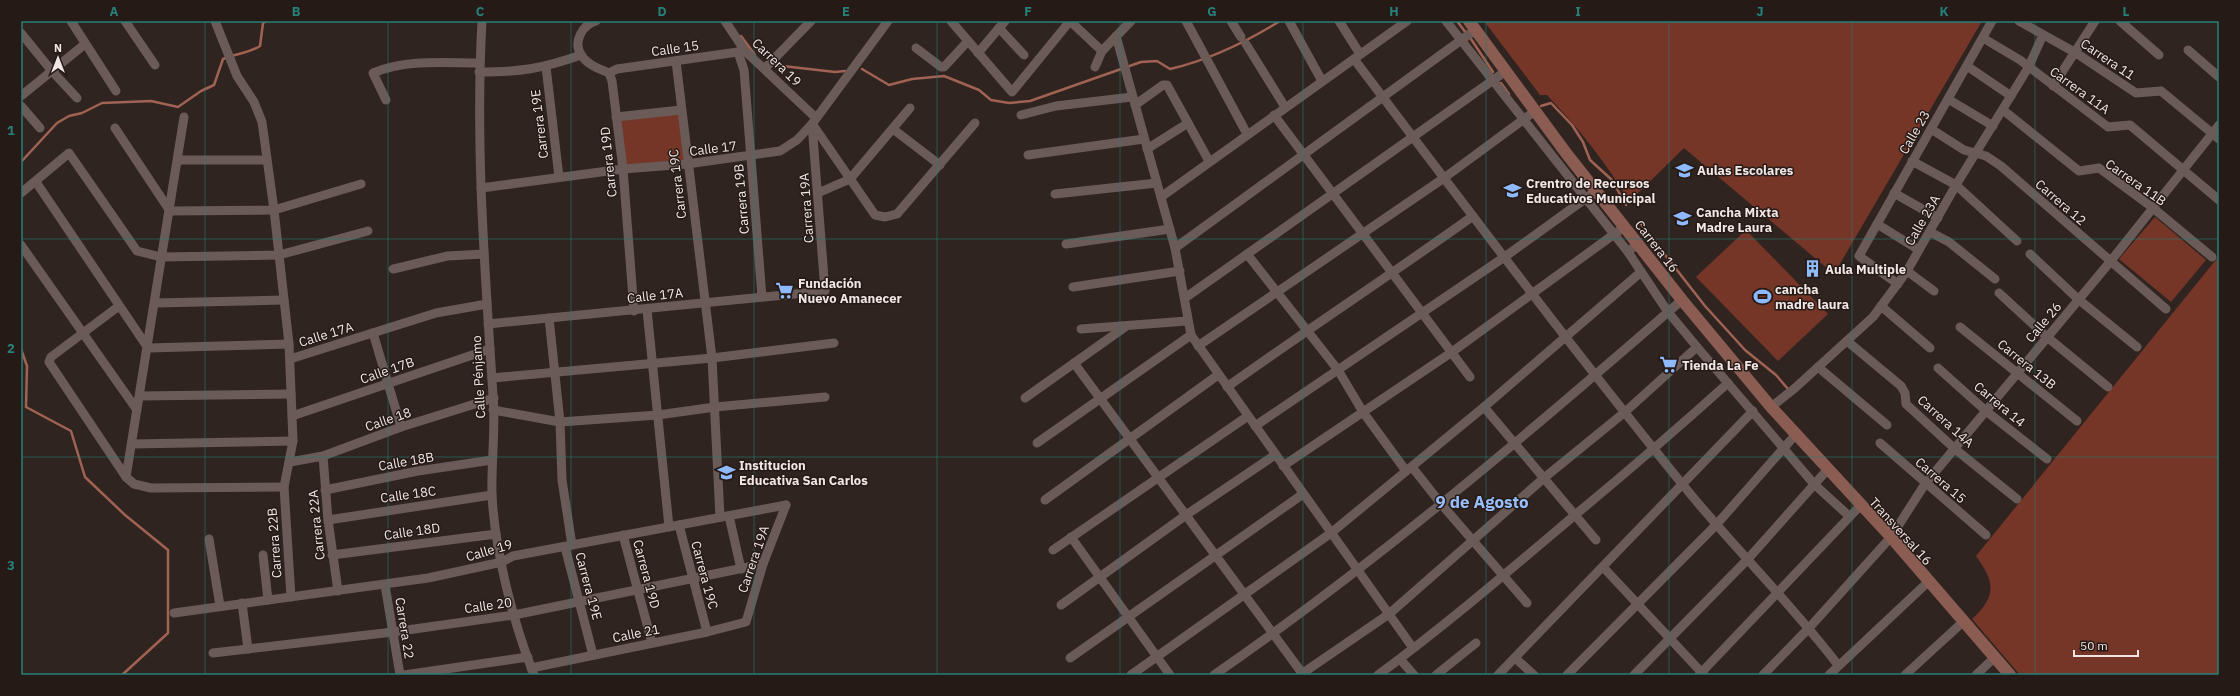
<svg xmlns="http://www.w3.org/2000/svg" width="2240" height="696" font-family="'IBM Plex Sans',sans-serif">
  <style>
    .green { fill: #753627 }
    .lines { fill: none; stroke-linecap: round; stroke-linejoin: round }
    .stream { stroke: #a06252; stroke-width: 2.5 }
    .street { stroke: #6a5b58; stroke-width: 9 }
    .secondary { stroke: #8a5c52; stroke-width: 12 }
    .grid { fill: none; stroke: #26817a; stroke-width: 1; stroke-opacity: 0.55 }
    .labels { text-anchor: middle; stroke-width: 3; stroke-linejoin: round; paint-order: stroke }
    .street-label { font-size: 13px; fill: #f0e7e5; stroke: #261a17 }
    .poi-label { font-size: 13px; font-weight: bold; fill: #f0e7e5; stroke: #261a17; text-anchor: start }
    .district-label { font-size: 17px; font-weight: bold; fill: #97bffe; stroke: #261a17 }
    .neatline { fill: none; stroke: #26817a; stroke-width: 1.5 }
    .grid-label { font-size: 13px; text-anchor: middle; font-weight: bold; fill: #26817a }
  </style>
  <rect width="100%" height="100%" fill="#302421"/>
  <g class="green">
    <path d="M 1484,21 L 1982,21 L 1834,274 L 1684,148 L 1629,202 C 1607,163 1578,128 1547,95 L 1540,95 Z"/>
    <path d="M 679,113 L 684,160 L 625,166 L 620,120 Z"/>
    <path d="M 2155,217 L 2206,260 L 2171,302 L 2119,259 Z"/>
    <path d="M 1746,230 L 1828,314 L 1778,361 L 1696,277 Z"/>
    <path d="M 2219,256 L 2219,675 L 2020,675 L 1972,619 C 1997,596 1995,582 1976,556 Z"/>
  </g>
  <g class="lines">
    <g class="stream">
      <path d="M 1457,21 L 1466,33"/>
      <path d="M 741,36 L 755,55"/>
      <path d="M 1471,39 L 1493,72"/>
      <path d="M 774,65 L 835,72 L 845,71"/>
      <path d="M 862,69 L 889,85 L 912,79 L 944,76 L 979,90 L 991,100 L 1009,103 L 1030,101 L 1141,62 L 1157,61 L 1170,69 C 1209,60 1246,42 1280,21"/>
      <path d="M 1501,83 L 1509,94"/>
      <path d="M 1541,106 L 1551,103 L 1572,125 L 1583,142 L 1590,160 L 1612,180 L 1626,205"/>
      <path d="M 21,162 L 57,123 L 69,116 L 82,113 L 102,103 L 151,101 L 178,107 L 201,91 L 214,85 L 223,59 C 235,54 249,53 260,46 L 263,23 L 267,21"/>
      <path d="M 1641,224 L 1705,306 L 1745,350 L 1776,375 L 1788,389"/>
      <path d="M 21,349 L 27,366 L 26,407 L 71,431 L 85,477 L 125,515 L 168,550 L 168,633 L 122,675"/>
    </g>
    <g class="street">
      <path d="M 71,21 L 116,91"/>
      <path d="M 125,21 L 155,65"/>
      <path d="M 215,21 L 237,76 L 254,102 L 262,122 L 274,210 L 289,344 L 292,416 L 293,441 L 284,487 L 291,597"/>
      <path d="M 482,21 C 475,146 485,271 493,395 C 496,428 491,462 492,495 C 495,552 513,622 534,675"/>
      <path d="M 596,21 C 582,25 572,43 582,56 C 588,65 599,69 609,73 L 612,81 L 623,169 L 634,311"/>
      <path d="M 725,21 L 745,51 L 816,118"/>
      <path d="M 951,21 L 1012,92 L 1070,21"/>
      <path d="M 1070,21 L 1102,51"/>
      <path d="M 1186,21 L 1247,134"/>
      <path d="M 1231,21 L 1241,37"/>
      <path d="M 1289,21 L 1322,81"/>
      <path d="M 1339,21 L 1360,54"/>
      <path d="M 1446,21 L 1628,252"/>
      <path d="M 2019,21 L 2076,53 L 2136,93 L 2161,91 L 2219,139"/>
      <path d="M 2120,21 L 2159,55"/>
      <path d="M 999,28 L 1024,55"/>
      <path d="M 21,33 L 51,70 L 77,98"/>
      <path d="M 1116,36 L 1175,248 L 1191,335 L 1413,648"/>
      <path d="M 1983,38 L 2020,60 L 2108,127 L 2130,125 L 2219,200"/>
      <path d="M 1246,44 L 1285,107"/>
      <path d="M 916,48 L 941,67 L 944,67 L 968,41"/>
      <path d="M 2188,50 L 2219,77"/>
      <path d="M 738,52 L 744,70 L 762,297"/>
      <path d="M 978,53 L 1005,21"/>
      <path d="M 1354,59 C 1462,202 1570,346 1683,485 C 1733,547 1790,602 1838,665"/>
      <path d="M 676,61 L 712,358 L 720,517"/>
      <path d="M 1967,66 L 2011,96"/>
      <path d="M 546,67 L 559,177"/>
      <path d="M 1095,67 L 1102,51 L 1131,21"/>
      <path d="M 765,68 L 811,21"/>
      <path d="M 479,72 C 520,72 541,69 581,55"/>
      <path d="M 609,73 L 617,69 L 745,51"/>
      <path d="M 2053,86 L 2095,21"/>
      <path d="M 21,96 L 85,44"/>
      <path d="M 1948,99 L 1993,126"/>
      <path d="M 386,100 L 373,73 C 407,59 443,63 479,63"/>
      <path d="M 1135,105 L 1163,85 L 1167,85 L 1209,161"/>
      <path d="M 21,106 L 40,128"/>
      <path d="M 2003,110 L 2079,171 L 2099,168 L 2153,208 L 2212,257"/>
      <path d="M 1021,115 L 1056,106 L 1132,97"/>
      <path d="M 1274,115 L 1470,377"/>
      <path d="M 616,117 L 681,110"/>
      <path d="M 813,125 L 875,215 L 885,217 L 897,214 L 975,123"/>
      <path d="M 115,128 L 170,211 L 274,210 L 361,184"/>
      <path d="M 893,129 L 940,165"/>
      <path d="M 1931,129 L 1964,150 L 1986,156 L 2001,166 L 2166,309"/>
      <path d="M 1147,149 L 1188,123"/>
      <path d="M 1028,155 L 1144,139"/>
      <path d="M 179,160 L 266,160"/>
      <path d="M 1912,161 L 1956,185 L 2017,241"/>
      <path d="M 36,182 L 148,348 L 289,344"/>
      <path d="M 481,188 L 623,169 L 687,164 L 780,151 L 797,140 L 812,124 L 888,21"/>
      <path d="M 21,193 L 69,153 L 137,251 L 161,257 L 279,255 L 368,231"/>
      <path d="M 818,193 L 850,179 L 910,108"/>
      <path d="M 1894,193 L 1938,218"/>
      <path d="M 1055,194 L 1157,183"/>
      <path d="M 1161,197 L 1407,21"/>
      <path d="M 1877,224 L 1919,250"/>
      <path d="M 1930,232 L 1949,242 L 1995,279"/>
      <path d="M 1066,244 L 1170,229"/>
      <path d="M 1637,244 L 1628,252 L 1668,312 L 1697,347 L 1814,484 L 1849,516"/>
      <path d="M 21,245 L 137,410"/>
      <path d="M 1175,248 L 1475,30"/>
      <path d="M 1247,254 L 1338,370 L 1363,412 L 1406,471"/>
      <path d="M 2030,254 L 2078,299 L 2137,347"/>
      <path d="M 393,269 L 447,256 L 484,254"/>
      <path d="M 1907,271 L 1934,291"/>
      <path d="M 1898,284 L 1859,256 L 1992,21"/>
      <path d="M 1073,287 L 1180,271"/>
      <path d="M 1999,293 L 2047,337 L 2108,387"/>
      <path d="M 1185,298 L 1506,71"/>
      <path d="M 155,303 L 284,300"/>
      <path d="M 119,306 L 51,357 L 49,362 L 126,477 L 134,484 L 151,488 L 284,487"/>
      <path d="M 1881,306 L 1930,348"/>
      <path d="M 647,310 L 669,527"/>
      <path d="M 549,318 L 560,422 L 562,480 L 572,545"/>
      <path d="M 488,324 L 825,291 L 812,124"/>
      <path d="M 1960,327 L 2077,421"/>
      <path d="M 1081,329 L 1187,321"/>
      <path d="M 373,333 L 401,427"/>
      <path d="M 1847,341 L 1901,386 L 1905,393 L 1906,404 L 1955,449 L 2017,499"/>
      <path d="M 1198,346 L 1444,178 L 1535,111"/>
      <path d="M 290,359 L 436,313 L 487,304"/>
      <path d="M 1074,363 L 1302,673"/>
      <path d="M 1818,367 L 1887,425"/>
      <path d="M 1938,368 L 1986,411 L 2047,459"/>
      <path d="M 492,378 L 712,358 L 834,343"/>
      <path d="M 1227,387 C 1308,329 1392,274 1473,216"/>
      <path d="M 140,396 L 291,394"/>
      <path d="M 1025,398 L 1125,327"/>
      <path d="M 1484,407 L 1596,540"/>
      <path d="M 1771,407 L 1795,388 L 1873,317 L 1907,271 L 1956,185 L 2028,68 L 2043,35"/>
      <path d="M 493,410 L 560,422 L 658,415 L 715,407 L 825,397"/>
      <path d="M 292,416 L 490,349"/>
      <path d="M 1255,426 L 1506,256 L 1596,191"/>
      <path d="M 1037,443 L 1191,335"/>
      <path d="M 1880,443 L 1986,535"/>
      <path d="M 132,444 L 293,441"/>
      <path d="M 323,456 L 328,520 L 338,591"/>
      <path d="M 290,462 L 323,456 L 401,427 L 494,398"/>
      <path d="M 1283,466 L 1452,352 L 1624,227"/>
      <path d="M 1412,467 L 1442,505 L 1527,603"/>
      <path d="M 126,477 L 184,117"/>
      <path d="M 325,490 L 418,471 L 492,460"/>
      <path d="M 1045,500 L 1218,375"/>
      <path d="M 729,516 L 741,569"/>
      <path d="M 328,520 L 492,495"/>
      <path d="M 679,525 L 707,632"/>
      <path d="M 623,535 L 652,643"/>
      <path d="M 1071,537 L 1170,675"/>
      <path d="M 209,539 L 220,606"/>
      <path d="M 565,547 L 593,655"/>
      <path d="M 1053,550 L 1248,416"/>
      <path d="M 263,555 L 268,600"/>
      <path d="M 332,555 L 496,534"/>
      <path d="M 1603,567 L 1704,675"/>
      <path d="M 385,585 L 400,675"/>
      <path d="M 242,603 L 248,649"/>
      <path d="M 1061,605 L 1186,515 L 1275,455"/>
      <path d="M 174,613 L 428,578 L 502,562 L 513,556 L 786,505"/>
      <path d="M 213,653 L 393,632 L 514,615 L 763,564"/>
      <path d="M 1070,658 L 1303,494"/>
      <path d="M 1515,658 L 1534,675"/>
      <path d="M 1400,659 L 1414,675"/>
      <path d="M 531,668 L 707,632 L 746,622 L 763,564 L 786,505"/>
      <path d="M 404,675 L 528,657"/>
      <path d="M 1131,675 L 1331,533 L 1484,407 L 1641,272"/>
      <path d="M 1214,675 C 1379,561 1531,431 1682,300"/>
      <path d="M 1300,675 L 1389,614 L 1544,478 L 1625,412 L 1697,347"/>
      <path d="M 1378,675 C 1446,625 1510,570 1575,515 C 1627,472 1678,428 1728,383"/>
      <path d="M 1436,675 L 1476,643"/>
      <path d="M 1498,675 L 1753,411"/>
      <path d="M 1567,675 L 1716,525 L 1797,433"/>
      <path d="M 1634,675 L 1747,560 L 1828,469"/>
      <path d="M 1699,675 L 1860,506"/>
      <path d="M 1763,675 L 1809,628 L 1891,537 L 1925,484 L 2110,262 L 2219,125"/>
      <path d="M 1829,675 L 1928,582"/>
      <path d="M 1905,675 L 1964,621"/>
      <path d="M 1976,675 L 1995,657"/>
    </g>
    <path class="secondary" d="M 1469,21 L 1566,153 L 1682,300 L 1771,407 L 1891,537 L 2010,675"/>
  </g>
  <path class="grid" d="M 205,21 L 205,675M 388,21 L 388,675M 571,21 L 571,675M 754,21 L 754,675M 937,21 L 937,675M 1120,21 L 1120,675M 1303,21 L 1303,675M 1486,21 L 1486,675M 1669,21 L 1669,675M 1852,21 L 1852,675M 2035,21 L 2035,675M 21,239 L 2219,239M 21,457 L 2219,457"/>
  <defs>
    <symbol id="university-bare" viewBox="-9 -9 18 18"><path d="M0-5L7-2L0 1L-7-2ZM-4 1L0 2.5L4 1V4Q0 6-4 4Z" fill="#8eb9fc" stroke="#261a17" stroke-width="2.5" paint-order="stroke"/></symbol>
    <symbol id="building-bare" viewBox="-9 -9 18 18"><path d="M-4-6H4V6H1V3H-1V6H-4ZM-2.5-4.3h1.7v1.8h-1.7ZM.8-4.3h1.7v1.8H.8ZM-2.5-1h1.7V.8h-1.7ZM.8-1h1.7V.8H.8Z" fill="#8eb9fc" stroke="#261a17" stroke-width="2.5" paint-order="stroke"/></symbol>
    <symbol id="supermarket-bare" viewBox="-9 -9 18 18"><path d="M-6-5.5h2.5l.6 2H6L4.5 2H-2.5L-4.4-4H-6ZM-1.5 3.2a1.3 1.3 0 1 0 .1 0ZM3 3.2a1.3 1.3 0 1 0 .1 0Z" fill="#8eb9fc" stroke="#261a17" stroke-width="2.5" paint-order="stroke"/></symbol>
    <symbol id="stadium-bare" viewBox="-9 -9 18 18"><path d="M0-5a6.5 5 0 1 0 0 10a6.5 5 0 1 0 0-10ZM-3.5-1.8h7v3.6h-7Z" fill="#8eb9fc" stroke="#261a17" stroke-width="2.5" paint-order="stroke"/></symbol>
    <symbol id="school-bare" viewBox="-9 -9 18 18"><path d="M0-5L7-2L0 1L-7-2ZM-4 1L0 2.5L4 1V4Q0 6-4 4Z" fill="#8eb9fc" stroke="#261a17" stroke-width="2.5" paint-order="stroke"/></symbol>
  </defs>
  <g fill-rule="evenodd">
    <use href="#university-bare" x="1672" y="158" width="25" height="25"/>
    <use href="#university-bare" x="1500" y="178" width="25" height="25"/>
    <use href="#university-bare" x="1670" y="206" width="25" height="25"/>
    <use href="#building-bare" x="1800" y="256" width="25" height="25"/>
    <use href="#supermarket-bare" x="772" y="278" width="25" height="25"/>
    <use href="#stadium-bare" x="1750" y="284" width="25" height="25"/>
    <use href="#supermarket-bare" x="1656" y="352" width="25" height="25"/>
    <use href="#school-bare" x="714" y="460" width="25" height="25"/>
  </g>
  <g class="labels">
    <g class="street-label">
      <text transform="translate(675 48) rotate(-8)" y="5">Calle 15</text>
      <text transform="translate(2108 59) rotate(34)" y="5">Carrera 11</text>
      <text transform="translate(777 62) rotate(44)" y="5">Carrera 19</text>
      <text transform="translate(2080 90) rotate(36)" y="5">Carrera 11A</text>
      <text transform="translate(539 124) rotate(-97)" y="5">Carrera 19E</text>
      <text transform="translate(1914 132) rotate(-60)" y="5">Calle 23</text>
      <text transform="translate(713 148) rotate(-7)" y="5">Calle 17</text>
      <text transform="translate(608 162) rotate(-96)" y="5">Carrera 19D</text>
      <text transform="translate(2136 182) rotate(35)" y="5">Carrera 11B</text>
      <text transform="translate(677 184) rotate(-97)" y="5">Carrera 19C</text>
      <text transform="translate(741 199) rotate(-95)" y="5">Carrera 19B</text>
      <text transform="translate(2061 202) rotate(41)" y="5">Carrera 12</text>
      <text transform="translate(806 208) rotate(-94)" y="5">Carrera 19A</text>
      <text transform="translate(1922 220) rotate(-60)" y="5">Calle 23A</text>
      <text transform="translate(1657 246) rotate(52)" y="5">Carrera 16</text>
      <text transform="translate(655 295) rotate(-6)" y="5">Calle 17A</text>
      <text transform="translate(2043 322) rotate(-50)" y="5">Calle 26</text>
      <text transform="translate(326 334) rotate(-17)" y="5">Calle 17A</text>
      <text transform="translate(2027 364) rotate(39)" y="5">Carrera 13B</text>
      <text transform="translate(387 370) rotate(-19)" y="5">Calle 17B</text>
      <text transform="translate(478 377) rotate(-93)" y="5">Calle Pénjamo</text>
      <text transform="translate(2000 404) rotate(40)" y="5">Carrera 14</text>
      <text transform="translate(388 419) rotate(-19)" y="5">Calle 18</text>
      <text transform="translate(1946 421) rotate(42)" y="5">Carrera 14A</text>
      <text transform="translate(406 461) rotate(-10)" y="5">Calle 18B</text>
      <text transform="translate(1941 480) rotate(41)" y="5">Carrera 15</text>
      <text transform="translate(408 494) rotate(-8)" y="5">Calle 18C</text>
      <text transform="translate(316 525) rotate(-96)" y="5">Carrera 22A</text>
      <text transform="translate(412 531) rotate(-8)" y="5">Calle 18D</text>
      <text transform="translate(1901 531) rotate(48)" y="5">Transversal 16</text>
      <text transform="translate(274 543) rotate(-94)" y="5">Carrera 22B</text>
      <text transform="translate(489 550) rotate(-16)" y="5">Calle 19</text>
      <text transform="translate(753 559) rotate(-71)" y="5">Carrera 19A</text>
      <text transform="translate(647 574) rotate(75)" y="5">Carrera 19D</text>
      <text transform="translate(705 575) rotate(75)" y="5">Carrera 19C</text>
      <text transform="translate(589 586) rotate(75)" y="5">Carrera 19E</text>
      <text transform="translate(488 605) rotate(-8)" y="5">Calle 20</text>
      <text transform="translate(405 628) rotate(81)" y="5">Carrera 22</text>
      <text transform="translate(636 633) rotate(-11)" y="5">Calle 21</text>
    </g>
    <g class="poi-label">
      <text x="1697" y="175">Aulas Escolares</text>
      <text x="1526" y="188">Crentro de Recursos<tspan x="1526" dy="15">Educativos Municipal</tspan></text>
      <text x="1696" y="217">Cancha Mixta<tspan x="1696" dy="15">Madre Laura</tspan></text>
      <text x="1825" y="274">Aula Multiple</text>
      <text x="798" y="288">Fundación<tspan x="798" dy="15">Nuevo Amanecer</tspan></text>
      <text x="1775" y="294">cancha<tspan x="1775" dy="15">madre laura</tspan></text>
      <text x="1682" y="370">Tienda La Fe</text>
      <text x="739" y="470">Institucion<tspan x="739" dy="15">Educativa San Carlos</tspan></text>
    </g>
    <g class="district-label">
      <text x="1482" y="508">9 de Agosto</text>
    </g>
  </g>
  <rect width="2240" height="696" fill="none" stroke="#261a17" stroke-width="44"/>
  <g transform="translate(58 58)" stroke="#261a17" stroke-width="3" paint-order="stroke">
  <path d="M0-3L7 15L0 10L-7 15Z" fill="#f0e7e5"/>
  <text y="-6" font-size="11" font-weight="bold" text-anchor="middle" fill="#f0e7e5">N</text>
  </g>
  <path d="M2074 650v6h64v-6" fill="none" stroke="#f0e7e5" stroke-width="2"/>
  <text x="2080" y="650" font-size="12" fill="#f0e7e5" stroke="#261a17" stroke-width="3" paint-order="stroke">50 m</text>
  <rect x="22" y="22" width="2196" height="652" class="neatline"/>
  <g class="grid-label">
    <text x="114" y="16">A</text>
    <text x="296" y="16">B</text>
    <text x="480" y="16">C</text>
    <text x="662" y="16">D</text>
    <text x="846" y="16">E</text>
    <text x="1028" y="16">F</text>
    <text x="1212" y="16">G</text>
    <text x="1394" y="16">H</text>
    <text x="1578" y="16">I</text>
    <text x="1760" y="16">J</text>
    <text x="1944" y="16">K</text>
    <text x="2126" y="16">L</text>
    <text x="11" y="135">1</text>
    <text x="11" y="353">2</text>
    <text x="11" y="570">3</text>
  </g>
</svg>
